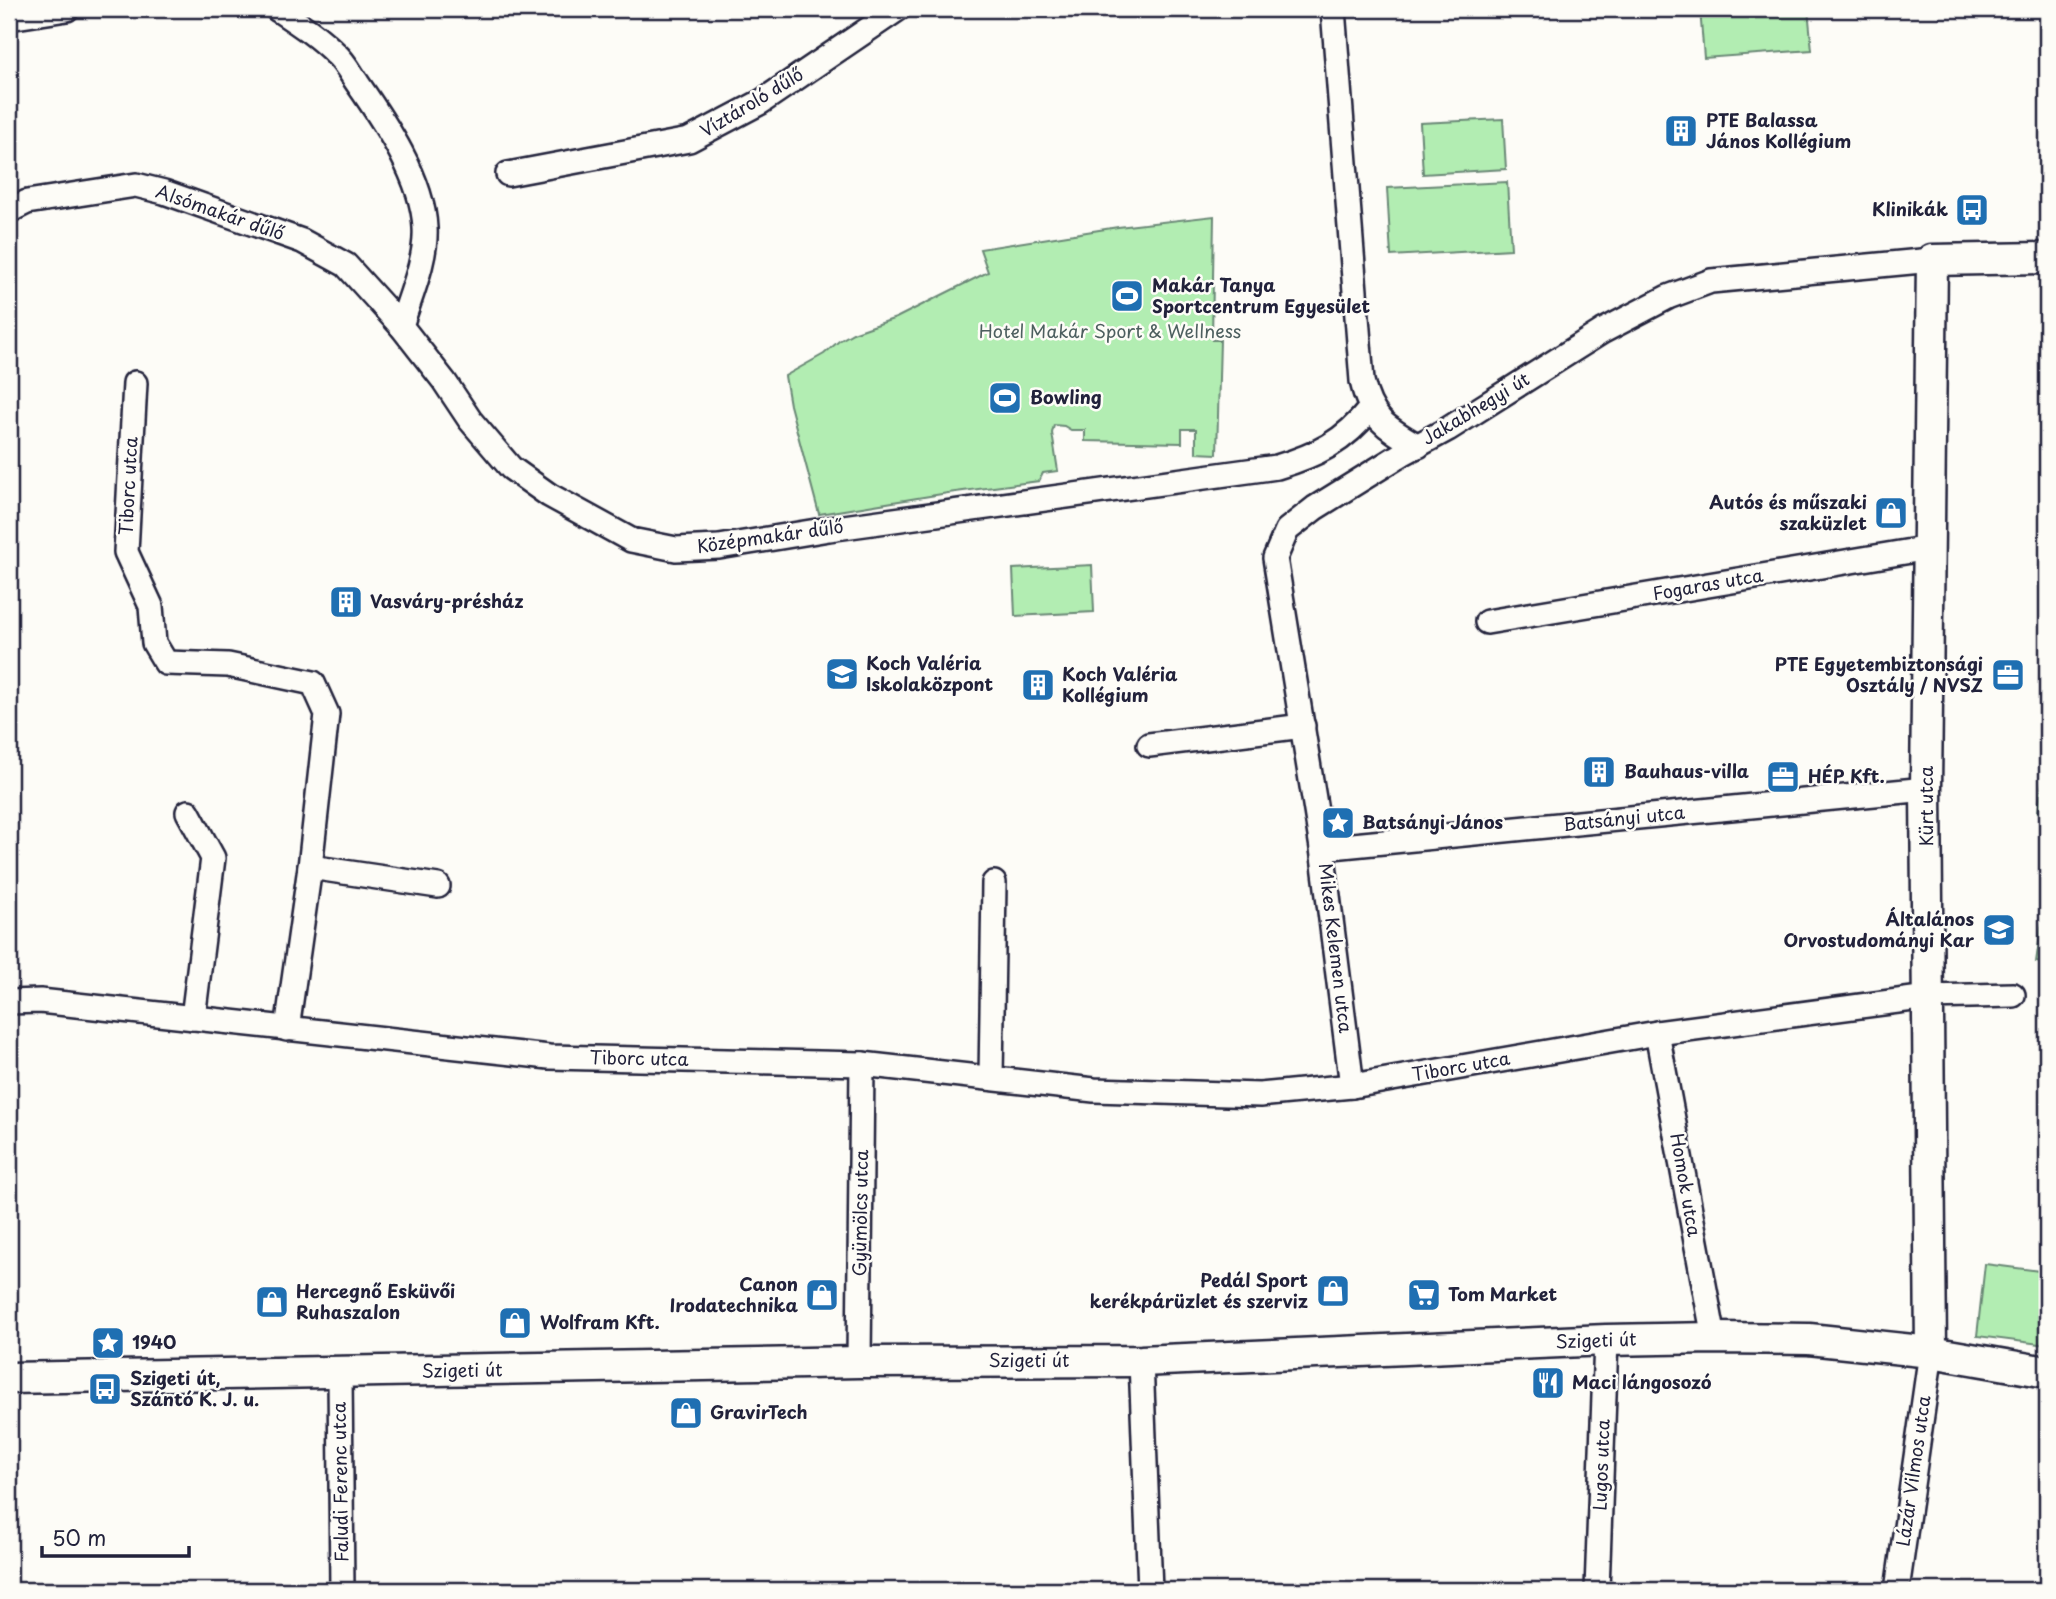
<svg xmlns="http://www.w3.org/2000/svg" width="2056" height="1599" font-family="'Playpen Sans',sans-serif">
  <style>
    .green { fill: #b2edb2; stroke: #6a8876; stroke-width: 2 }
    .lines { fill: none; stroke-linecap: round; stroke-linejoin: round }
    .minor-casing { stroke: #22223b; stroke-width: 28 }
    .tertiary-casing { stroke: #22223b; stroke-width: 35 }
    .minor { stroke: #fdfcf7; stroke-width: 23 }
    .tertiary { stroke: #fdfcf7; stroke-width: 30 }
    .labels { text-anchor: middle; stroke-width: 5; stroke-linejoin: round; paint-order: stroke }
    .street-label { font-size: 18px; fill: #22223b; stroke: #fdfcf7 }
    .poi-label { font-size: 18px; font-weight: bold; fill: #22223b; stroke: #fdfcf7; text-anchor: start }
    .park-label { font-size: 18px; fill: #4d5f5f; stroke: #fdfcf7 }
  </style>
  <rect width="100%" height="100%" fill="#fdfcf7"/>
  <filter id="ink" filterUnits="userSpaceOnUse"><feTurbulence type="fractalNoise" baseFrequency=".0143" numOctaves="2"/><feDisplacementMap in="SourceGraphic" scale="14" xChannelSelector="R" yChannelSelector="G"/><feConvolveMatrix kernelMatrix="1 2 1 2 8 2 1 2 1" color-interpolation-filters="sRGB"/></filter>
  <g filter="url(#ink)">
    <g class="green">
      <path d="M 1700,9 L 1808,9 L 1812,50 L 1704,58 Z"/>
      <path d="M 1503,119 L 1506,169 L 1423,174 L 1420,123 Z"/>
      <path d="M 1507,182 L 1511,249 L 1391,256 L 1387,188 Z"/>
      <path d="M 1214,216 L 1212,340 L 1220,340 L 1217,454 L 1196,453 L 1196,429 L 1182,429 L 1182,443 L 1085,441 L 1085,430 L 1071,430 L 1064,426 L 1054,425 L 1052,433 L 1058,471 L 1043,473 L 1039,481 L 948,493 L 819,514 L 790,405 L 785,376 L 824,354 L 839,341 L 853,333 L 896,318 L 988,272 L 980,249 L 1118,227 Z"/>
      <path d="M 1092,565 L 1094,612 L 1015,616 L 1013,569 Z"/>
      <path d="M 2047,745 L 2047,813 L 2038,812 Z"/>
      <path d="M 2045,901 L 2047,901 L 2047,964 L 2036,962 Z"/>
      <path d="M 1985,1264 L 2047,1272 L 2047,1345 L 1977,1336 Z"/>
    </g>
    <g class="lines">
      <defs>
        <g id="minor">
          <path d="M 277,9 C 298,23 318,36 336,54 C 345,62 351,74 358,84 C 385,123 423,179 425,228 C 427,258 410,297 401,326 L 444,381 L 470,420 L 511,468 L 549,495 L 631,540 L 676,549 L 719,547 L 829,529 L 1277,467 C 1317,455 1344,442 1370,409"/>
          <path d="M 1333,9 L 1362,381 C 1371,420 1387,428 1418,446"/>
          <path d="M 9,18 L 67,9"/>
          <path d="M 508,174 L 689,140 L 761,102 L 898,9"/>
          <path d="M 9,211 L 27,202 L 136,185 L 164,192 L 302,241 L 346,265 L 401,326"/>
          <path d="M 135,383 L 126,552 L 151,606 L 154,643 L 166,663 L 228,665 L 313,683 L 327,714 L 310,867 L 287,1029"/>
          <path d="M 1487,622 L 1929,548"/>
          <path d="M 1149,745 L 1303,726"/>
          <path d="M 188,812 L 213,858 L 193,1018"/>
          <path d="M 1322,848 L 1926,789"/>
          <path d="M 310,867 L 438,886"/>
          <path d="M 9,1002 L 40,1001 L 549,1057 L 862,1064 L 1094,1090 L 1260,1095 L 1352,1086 L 1657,1033 L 1928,997 L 2013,995"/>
          <path d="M 1657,1033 L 1714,1338"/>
          <path d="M 991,1078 L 994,883"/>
          <path d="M 1352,1086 L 1322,848 L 1275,558 L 1287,530 L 1315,508 L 1402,454 L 1448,429 L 1603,331 L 1668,297 L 1711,281 L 1932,260"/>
          <path d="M 1141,1361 L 1150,1590"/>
          <path d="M 859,1362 L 862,1064"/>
          <path d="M 340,1374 L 342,1590"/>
          <path d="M 1597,1590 L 1606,1340"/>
          <path d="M 1897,1590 L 1931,1352"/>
        </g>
        <g id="tertiary">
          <path d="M 1931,1352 L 1926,789 L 1932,260 L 2047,258"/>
          <path d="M 9,1378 L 859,1362 L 1141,1361 L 1606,1340 L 1714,1338 L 1809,1339 L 1931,1352 L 2047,1372"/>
        </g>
      </defs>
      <use href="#minor" class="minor-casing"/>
      <use href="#tertiary" class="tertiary-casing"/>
      <use href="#minor" class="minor"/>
      <use href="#tertiary" class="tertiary"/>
    </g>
  </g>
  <defs>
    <symbol id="building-square" viewBox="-11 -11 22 22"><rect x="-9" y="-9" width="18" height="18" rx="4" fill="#1f6fb2" stroke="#fdfcf7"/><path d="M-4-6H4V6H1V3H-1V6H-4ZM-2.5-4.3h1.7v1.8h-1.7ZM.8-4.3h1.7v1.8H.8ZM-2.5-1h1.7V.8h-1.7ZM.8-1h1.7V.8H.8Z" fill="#fff"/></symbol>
    <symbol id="bus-square" viewBox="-11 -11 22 22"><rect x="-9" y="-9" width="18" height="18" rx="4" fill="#1f6fb2" stroke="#fdfcf7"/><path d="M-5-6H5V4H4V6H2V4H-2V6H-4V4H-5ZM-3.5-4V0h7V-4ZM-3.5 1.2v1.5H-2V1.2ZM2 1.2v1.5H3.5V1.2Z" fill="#fff"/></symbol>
    <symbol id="stadium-square" viewBox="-11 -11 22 22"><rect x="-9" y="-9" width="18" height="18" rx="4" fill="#1f6fb2" stroke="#fdfcf7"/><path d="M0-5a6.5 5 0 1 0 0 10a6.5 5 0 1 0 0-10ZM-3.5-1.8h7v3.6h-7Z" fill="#fff"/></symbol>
    <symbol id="shop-square" viewBox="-11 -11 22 22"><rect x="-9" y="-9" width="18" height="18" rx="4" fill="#1f6fb2" stroke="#fdfcf7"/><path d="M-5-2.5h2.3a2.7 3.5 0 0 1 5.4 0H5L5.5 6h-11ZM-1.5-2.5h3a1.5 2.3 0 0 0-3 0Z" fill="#fff"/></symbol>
    <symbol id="school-square" viewBox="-11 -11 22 22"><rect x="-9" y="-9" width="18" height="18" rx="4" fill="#1f6fb2" stroke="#fdfcf7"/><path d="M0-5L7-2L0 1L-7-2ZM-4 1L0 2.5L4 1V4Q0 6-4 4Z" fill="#fff"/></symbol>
    <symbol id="office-square" viewBox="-11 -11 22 22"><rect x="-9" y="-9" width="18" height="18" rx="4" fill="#1f6fb2" stroke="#fdfcf7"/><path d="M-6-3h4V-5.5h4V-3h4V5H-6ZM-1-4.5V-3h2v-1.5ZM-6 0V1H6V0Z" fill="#fff"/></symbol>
    <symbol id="sight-square" viewBox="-11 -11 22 22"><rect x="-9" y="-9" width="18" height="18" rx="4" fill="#1f6fb2" stroke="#fdfcf7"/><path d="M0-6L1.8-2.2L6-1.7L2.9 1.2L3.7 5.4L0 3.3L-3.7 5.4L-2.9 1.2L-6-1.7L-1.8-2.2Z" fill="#fff"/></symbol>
    <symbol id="university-square" viewBox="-11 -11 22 22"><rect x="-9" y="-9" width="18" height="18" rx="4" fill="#1f6fb2" stroke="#fdfcf7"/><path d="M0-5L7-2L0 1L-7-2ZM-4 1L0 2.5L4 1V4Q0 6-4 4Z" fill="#fff"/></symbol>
    <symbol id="supermarket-square" viewBox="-11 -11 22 22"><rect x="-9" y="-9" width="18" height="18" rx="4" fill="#1f6fb2" stroke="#fdfcf7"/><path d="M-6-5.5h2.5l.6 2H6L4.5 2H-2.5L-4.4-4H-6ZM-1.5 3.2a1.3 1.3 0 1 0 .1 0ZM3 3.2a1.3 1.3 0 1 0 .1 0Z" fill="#fff"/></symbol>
    <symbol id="restaurant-square" viewBox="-11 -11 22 22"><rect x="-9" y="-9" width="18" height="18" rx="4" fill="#1f6fb2" stroke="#fdfcf7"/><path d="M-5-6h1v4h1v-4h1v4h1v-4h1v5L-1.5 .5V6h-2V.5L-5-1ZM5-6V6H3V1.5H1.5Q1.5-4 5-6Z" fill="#fff"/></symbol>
  </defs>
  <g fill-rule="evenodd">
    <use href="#building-square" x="1662" y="112" width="38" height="38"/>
    <use href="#bus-square" x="1953" y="191" width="38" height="38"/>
    <use href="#stadium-square" x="1108" y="277" width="38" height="38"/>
    <use href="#stadium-square" x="986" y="379" width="38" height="38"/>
    <use href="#shop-square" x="1872" y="494" width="38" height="38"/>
    <use href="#building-square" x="327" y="583" width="38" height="38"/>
    <use href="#school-square" x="823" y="655" width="38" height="38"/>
    <use href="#office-square" x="1989" y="656" width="38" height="38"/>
    <use href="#building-square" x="1019" y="666" width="38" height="38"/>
    <use href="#building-square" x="1580" y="753" width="38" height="38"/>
    <use href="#office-square" x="1764" y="758" width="38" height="38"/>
    <use href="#sight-square" x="1319" y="804" width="38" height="38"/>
    <use href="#university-square" x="1980" y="911" width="38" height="38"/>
    <use href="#shop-square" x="1314" y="1272" width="38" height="38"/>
    <use href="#shop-square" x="803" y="1276" width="38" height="38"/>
    <use href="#supermarket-square" x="1405" y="1276" width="38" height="38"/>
    <use href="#shop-square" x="253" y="1283" width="38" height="38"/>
    <use href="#shop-square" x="496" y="1304" width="38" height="38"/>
    <use href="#sight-square" x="89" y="1324" width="38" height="38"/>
    <use href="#restaurant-square" x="1529" y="1364" width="38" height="38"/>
    <use href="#bus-square" x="86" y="1370" width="38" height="38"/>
    <use href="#shop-square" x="667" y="1394" width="38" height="38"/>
  </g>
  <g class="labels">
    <g class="street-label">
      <text transform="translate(752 103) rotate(-31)" y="6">Víztároló dűlő</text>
      <text transform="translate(220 213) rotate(19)" y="6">Alsómakár dűlő</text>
      <text transform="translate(1476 409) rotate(-31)" y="6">Jakabhegyi út</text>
      <text transform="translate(129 486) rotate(-87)" y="6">Tiborc utca</text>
      <text transform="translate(770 537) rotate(-8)" y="6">Középmakár dűlő</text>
      <text transform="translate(1708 585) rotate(-10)" y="6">Fogaras utca</text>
      <text transform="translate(1927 806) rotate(-90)" y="6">Kürt utca</text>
      <text transform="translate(1624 819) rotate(-6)" y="6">Batsányi utca</text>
      <text transform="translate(1335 948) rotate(83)" y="6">Mikes Kelemen utca</text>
      <text transform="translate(639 1059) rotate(1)" y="6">Tiborc utca</text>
      <text transform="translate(1461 1067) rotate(-10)" y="6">Tiborc utca</text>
      <text transform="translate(1685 1185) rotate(80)" y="6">Homok utca</text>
      <text transform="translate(861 1213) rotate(-89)" y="6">Gyümölcs utca</text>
      <text transform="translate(1596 1341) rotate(-2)" y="6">Szigeti út</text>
      <text x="1029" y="1367">Szigeti út</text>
      <text transform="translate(462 1371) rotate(-1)" y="6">Szigeti út</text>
      <text transform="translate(1602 1465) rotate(-88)" y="6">Lugos utca</text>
      <text transform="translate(1914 1471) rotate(-82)" y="6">Lázár Vilmos utca</text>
      <text transform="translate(341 1482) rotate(-91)" y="6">Faludi Ferenc utca</text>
    </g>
    <g class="poi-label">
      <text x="1706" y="127">PTE Balassa<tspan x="1706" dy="21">János Kollégium</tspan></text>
      <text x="1948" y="216" text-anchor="end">Klinikák</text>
      <text x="1152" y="292">Makár Tanya<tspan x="1152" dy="21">Sportcentrum Egyesület</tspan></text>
      <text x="1030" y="404">Bowling</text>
      <text x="1867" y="509" text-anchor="end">Autós és műszaki<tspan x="1867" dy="21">szaküzlet</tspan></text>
      <text x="370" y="608">Vasváry-présház</text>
      <text x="866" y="670">Koch Valéria<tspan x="866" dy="21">Iskolaközpont</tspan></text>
      <text x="1983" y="671" text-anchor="end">PTE Egyetembiztonsági<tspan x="1983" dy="21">Osztály / NVSZ</tspan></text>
      <text x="1062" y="681">Koch Valéria<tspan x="1062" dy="21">Kollégium</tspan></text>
      <text x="1624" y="778">Bauhaus-villa</text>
      <text x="1808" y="783">HÉP Kft.</text>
      <text x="1362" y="829">Batsányi János</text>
      <text x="1974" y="926" text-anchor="end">Általános<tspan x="1974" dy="21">Orvostudományi Kar</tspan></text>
      <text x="1308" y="1287" text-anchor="end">Pedál Sport<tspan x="1308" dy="21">kerékpárüzlet és szerviz</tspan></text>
      <text x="798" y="1291" text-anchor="end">Canon<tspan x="798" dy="21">Irodatechnika</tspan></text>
      <text x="296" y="1298">Hercegnő Esküvői<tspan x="296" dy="21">Ruhaszalon</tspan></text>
      <text x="1448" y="1301">Tom Market</text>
      <text x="540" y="1329">Wolfram Kft.</text>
      <text x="132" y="1349">1940</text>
      <text x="130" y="1385">Szigeti út,<tspan x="130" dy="21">Szántó K. J. u.</tspan></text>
      <text x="1572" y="1389">Maci lángosozó</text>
      <text x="710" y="1419">GravirTech</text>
    </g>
    <g class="park-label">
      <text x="1110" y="338">Hotel Makár Sport &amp; Wellness</text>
    </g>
  </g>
  <rect width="2056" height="1599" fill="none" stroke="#fdfcf7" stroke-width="35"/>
  <rect x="18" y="18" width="2021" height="1564" fill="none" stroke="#22223b" stroke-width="2.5" filter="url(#ink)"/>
  <path d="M42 1546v10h147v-10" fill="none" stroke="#22223b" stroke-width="3.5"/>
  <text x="52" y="1546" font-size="21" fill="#22223b" stroke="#fdfcf7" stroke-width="5" paint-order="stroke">50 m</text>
</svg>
